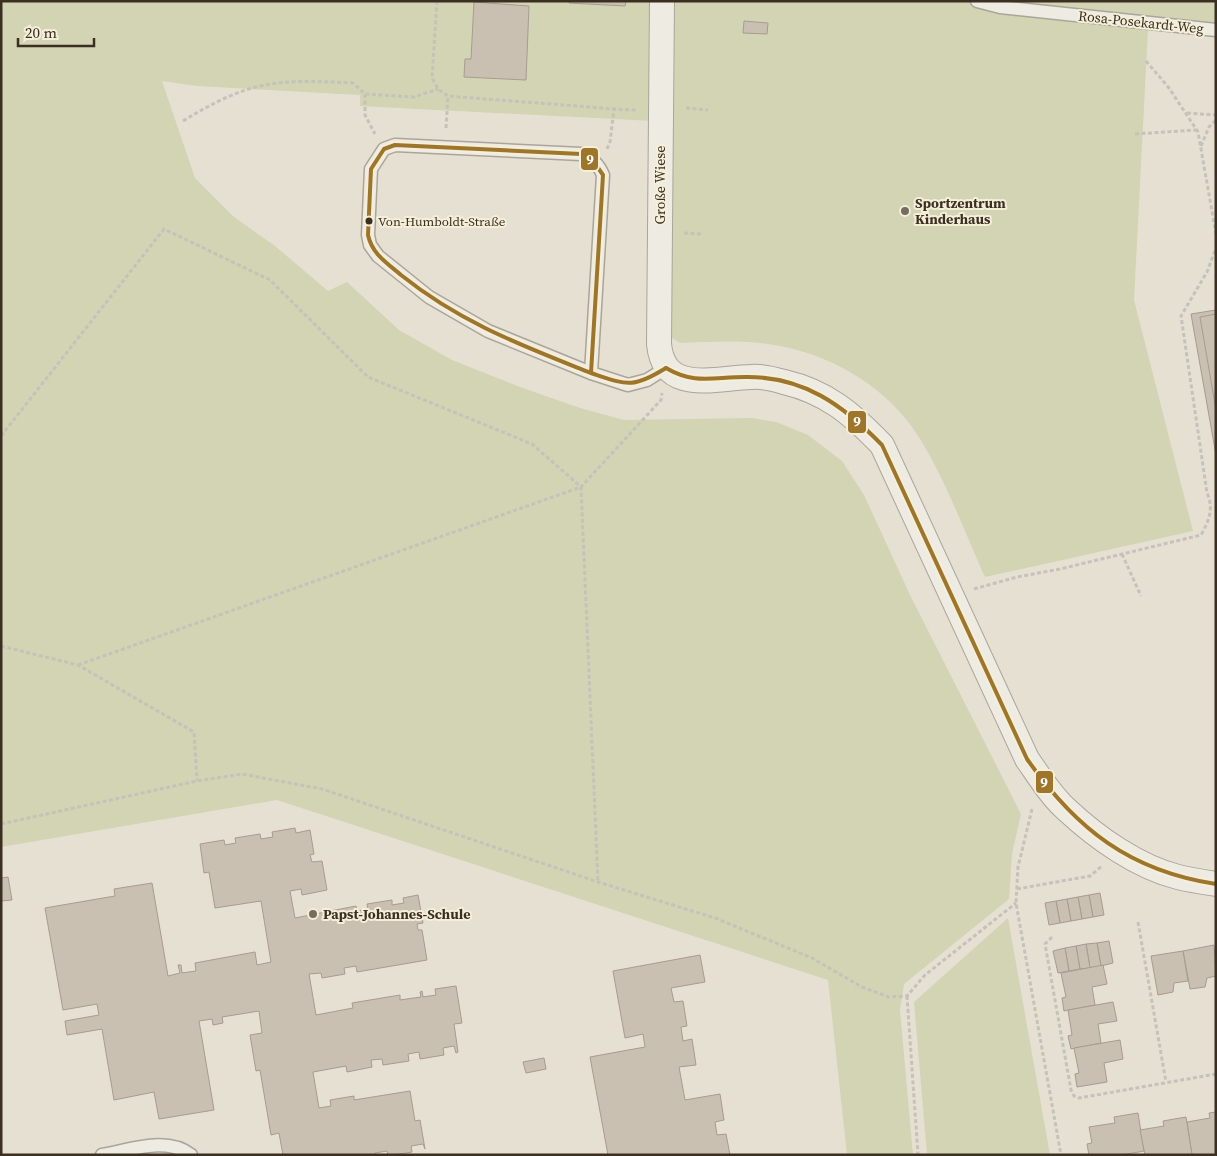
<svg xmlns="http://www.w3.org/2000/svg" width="1217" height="1156" font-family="'Source Serif 4',serif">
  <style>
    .green { fill: #d2d4b4 }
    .building { fill: #c9c0b2; stroke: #a69c90 }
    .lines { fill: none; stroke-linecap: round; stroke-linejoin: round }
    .lane-casing { stroke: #aba599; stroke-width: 15 }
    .street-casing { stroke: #aba599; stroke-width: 26 }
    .path { stroke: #c6c2b9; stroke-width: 3; stroke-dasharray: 4 2.5; stroke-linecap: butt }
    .lane { stroke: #eeebe3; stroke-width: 12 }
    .street { stroke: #eeebe3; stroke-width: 24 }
    .bus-1-casing { stroke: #f5eed9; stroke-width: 8 }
    .bus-1 { stroke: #9d762c; stroke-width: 4 }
    .poi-dot { fill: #766d5f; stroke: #f5eed9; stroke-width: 2 }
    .bus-dot { fill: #3a2f21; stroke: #f5eed9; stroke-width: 2 }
    .labels { text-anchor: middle; stroke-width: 4; stroke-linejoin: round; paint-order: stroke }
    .bus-label { font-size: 13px; fill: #3a2f21; stroke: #f5eed9; text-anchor: start }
    .street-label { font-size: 14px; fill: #3a2f21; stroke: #f5eed9 }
    .poi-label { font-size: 14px; font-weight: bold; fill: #3a2f21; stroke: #f5eed9; text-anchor: start }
    .line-badge { stroke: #f5eed9; stroke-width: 2 }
    .badge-label { font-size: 14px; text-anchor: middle; font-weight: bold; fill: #fff }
  </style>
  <rect width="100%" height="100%" fill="#e5e0d1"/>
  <g class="green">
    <path d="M 1,1 L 1216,1 L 1216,37 L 1148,29 L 1134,300 L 1193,531 L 985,577 C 963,529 938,458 905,418 C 871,377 820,351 768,344 C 739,340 709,342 680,343 L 671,337 L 673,122 L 360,106 L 360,95 L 197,86 L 162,81 L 195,178 L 234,217 L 275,246 L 328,291 L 347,282 L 399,330 L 452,360 L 520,387 L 580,408 L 624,420 L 751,418 L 776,422 L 808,435 L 842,461 L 864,495 L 910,595 L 1021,814 L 1012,854 L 1009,899 L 904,984 L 900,1010 L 913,1155 L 847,1155 L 828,980 L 277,800 L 1,847 Z"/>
    <path d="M 1008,918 L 1050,1155 L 927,1155 L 914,1002 Z"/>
  </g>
  <g class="building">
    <path d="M 569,1 L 626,1 L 625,6 L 569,3 Z"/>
    <path d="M 474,2 L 529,6 L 526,80 L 464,77 L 465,59 L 471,59 Z"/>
    <path d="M 744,21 L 768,23 L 767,34 L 743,33 Z"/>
    <path d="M 1216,310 L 1216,455 L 1191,314 Z"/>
    <path d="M 1216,314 L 1216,410 L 1200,317 Z"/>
    <path d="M 295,828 L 296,833 L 310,830 L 314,854 L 310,855 L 312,862 L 322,861 L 327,890 L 302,895 L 301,889 L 290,891 L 295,918 L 356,906 L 357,911 L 368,909 L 367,904 L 392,900 L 392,905 L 404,903 L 403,898 L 418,895 L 423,923 L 417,924 L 418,930 L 422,930 L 427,960 L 357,972 L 356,966 L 344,968 L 345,974 L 322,978 L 321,973 L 309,974 L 316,1015 L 353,1008 L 352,1003 L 400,995 L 400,1000 L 421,997 L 420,992 L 422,991 L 423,997 L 436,995 L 435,989 L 456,986 L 462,1023 L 454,1024 L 458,1052 L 456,1053 L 454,1046 L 443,1048 L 444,1055 L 420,1059 L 419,1052 L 408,1054 L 409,1061 L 383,1065 L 382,1059 L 371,1060 L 372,1067 L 347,1072 L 346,1066 L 313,1072 L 319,1108 L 331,1106 L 330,1100 L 354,1096 L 354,1100 L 410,1091 L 415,1121 L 420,1120 L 425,1149 L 423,1144 L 411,1146 L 412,1152 L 394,1155 L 388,1155 L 387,1151 L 375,1153 L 375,1155 L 283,1155 L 279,1133 L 271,1135 L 260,1070 L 256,1071 L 250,1035 L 262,1033 L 259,1011 L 222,1017 L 223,1023 L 213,1025 L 212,1019 L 199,1021 L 214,1110 L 159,1119 L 154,1092 L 114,1100 L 102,1029 L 67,1035 L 65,1021 L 99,1015 L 97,1004 L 63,1010 L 45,908 L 115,896 L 114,889 L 152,883 L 168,976 L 180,973 L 178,965 L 181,965 L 182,973 L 196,971 L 195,963 L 255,952 L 257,965 L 271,962 L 261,901 L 215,908 L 209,872 L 204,873 L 200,844 L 224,840 L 225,845 L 236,843 L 235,838 L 260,834 L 261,839 L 273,837 L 272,832 Z"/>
    <path d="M 8,877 L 12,900 L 1,901 L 1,878 Z"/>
    <path d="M 1100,893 L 1104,915 L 1093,917 L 1089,895 Z"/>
    <path d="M 1089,895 L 1093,917 L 1082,919 L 1078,897 Z"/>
    <path d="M 1078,897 L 1082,919 L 1071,921 L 1067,899 Z"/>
    <path d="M 1067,899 L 1071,921 L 1060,923 L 1056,901 Z"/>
    <path d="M 1056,901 L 1060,923 L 1049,925 L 1045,903 Z"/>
    <path d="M 1109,941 L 1113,963 L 1101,966 L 1097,943 Z"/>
    <path d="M 1097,943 L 1101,966 L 1090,968 L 1086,944 Z"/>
    <path d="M 1086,944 L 1090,968 L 1080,969 L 1076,946 Z"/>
    <path d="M 1214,945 L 1216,976 L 1207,978 L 1205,987 L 1190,989 L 1183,951 Z"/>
    <path d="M 1076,946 L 1080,969 L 1069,971 L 1065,948 Z"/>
    <path d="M 1065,948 L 1069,971 L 1058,973 L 1053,951 Z"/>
    <path d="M 1183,951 L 1188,981 L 1174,983 L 1173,992 L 1158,995 L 1151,956 Z"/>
    <path d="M 700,955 L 705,982 L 671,988 L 674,1002 L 683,1001 L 687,1026 L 681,1027 L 683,1041 L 692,1039 L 696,1065 L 679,1067 L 685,1100 L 720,1094 L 724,1120 L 715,1122 L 717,1135 L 726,1134 L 730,1155 L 608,1155 L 590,1057 L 645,1047 L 643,1034 L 625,1038 L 613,971 Z"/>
    <path d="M 1103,965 L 1107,984 L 1092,987 L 1095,1005 L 1064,1011 L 1062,998 L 1066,997 L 1061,973 Z"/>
    <path d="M 1113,1002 L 1117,1021 L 1098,1024 L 1101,1043 L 1071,1049 L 1068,1036 L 1072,1035 L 1068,1010 Z"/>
    <path d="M 1120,1040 L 1123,1059 L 1104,1063 L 1107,1082 L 1077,1087 L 1075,1074 L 1079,1073 L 1074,1048 Z"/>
    <path d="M 544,1058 L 546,1069 L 526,1073 L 523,1062 Z"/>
    <path d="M 1216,1112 L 1216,1155 L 1192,1155 L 1187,1122 L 1210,1118 L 1209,1113 Z"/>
    <path d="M 1138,1113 L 1144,1151 L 1122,1155 L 1089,1155 L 1087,1144 L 1092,1143 L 1089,1127 L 1115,1123 L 1114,1117 Z"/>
    <path d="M 1186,1117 L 1192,1155 L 1145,1155 L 1140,1130 L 1164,1126 L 1163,1121 Z"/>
  </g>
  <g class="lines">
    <defs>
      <g id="lane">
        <path d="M 977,1 L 1000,7 L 1216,30"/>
        <path d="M 591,373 L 603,175 C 598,163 592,159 581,154 L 395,145 L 384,149 L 371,169 L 368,235 L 370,245 L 378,256 L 429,297 L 488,331 L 591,373 L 628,385 L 647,380 L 666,368"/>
        <path d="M 102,1155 C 131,1150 167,1136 191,1155"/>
      </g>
      <path id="street" d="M 662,1 L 659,344 C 664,395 714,378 751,377 C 761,376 774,379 784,382 C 827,392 852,414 882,445 L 1027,759 C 1039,776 1051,796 1067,810 C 1097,838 1138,867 1178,877 C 1190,880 1203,882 1216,884"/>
    </defs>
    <use href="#lane" class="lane-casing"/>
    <use href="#street" class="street-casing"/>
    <g class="path">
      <path d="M 437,1 L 432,78 L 438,89 L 448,96 L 614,109"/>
      <path d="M 1146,61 L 1169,88 L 1198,132 L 1216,234"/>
      <path d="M 365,94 L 365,115 L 375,134"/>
      <path d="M 686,108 L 708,110"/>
      <path d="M 1187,113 L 1216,115"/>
      <path d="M 183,121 C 250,80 276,79 353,83 L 365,94 L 414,97 L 438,89"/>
      <path d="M 446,128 L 448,96"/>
      <path d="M 1135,134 L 1196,130"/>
      <path d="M 1201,146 L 1209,127 L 1216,120"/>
      <path d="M 607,149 L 610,142 L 614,109 L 637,110"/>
      <path d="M 684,233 L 701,234"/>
      <path d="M 1,436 L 164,229 L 270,280 L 368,377 L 532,444 L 581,487 L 661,400 L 662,393"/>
      <path d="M 1122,554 L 1141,596"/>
      <path d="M 974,589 L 1017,577 L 1060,569 L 1201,535 C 1209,521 1214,508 1207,493 L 1181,316 L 1207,272 L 1216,248"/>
      <path d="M 1,646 L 78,665 L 194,732 L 197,781"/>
      <path d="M 78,665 L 581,487 L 598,882"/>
      <path d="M 1032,809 L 1018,867 L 1016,903 L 1061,1155"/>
      <path d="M 1,824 L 197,781 L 242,774 L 322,789 L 598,882 L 715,918 L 812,958 L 862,987 L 889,997 L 907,996 L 925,975 L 1016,903"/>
      <path d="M 1017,889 L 1090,876 L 1102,866"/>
      <path d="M 1138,922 L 1166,1082"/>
      <path d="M 1052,937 L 1045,944 L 1071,1090 L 1074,1096 L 1079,1098 L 1216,1074"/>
      <path d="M 907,996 L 918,1155"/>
    </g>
    <use href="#lane" class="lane"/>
    <use href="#street" class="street"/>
    <defs>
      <g id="bus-1">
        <path d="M 395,145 L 581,154 L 594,162 L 603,175 L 591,373 C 521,345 461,323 401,275 C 387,263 372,254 368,235 L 371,169 L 384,149 Z"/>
        <path d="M 666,368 C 695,385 713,377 745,377 C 803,376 843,405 882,445 L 1027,759 C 1076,829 1130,871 1216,884"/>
        <path d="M 591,373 C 627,385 632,389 666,368"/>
      </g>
    </defs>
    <use href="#bus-1" class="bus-1-casing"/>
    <use href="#bus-1" class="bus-1"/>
  </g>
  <g class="poi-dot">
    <circle cx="905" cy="211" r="5"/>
    <circle cx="313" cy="914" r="5"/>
  </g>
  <circle class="bus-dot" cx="369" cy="221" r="4.5"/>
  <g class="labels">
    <g class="bus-label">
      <text x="378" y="226">Von-Humboldt-Straße</text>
    </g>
    <g class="street-label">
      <text transform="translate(1141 22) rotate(6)" y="5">Rosa-Posekardt-Weg</text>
      <text transform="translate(660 185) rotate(-90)" y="5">Große Wiese</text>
    </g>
    <g class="poi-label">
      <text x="915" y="208">Sportzentrum<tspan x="915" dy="16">Kinderhaus</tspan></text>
      <text x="323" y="919">Papst-Johannes-Schule</text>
    </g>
  </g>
  <g class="line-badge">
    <rect x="580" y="147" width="19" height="24" rx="5" fill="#9d762c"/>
    <rect x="847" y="410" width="20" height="24" rx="5" fill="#9d762c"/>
    <rect x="1035" y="770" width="19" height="24" rx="5" fill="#9d762c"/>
  </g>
  <g class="badge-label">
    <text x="590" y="164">9</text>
    <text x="857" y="426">9</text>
    <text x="1044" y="787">9</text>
  </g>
  <rect width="1217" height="1156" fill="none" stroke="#3a2f21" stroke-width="5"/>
  <path d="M18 38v8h76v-8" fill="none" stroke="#3a2f21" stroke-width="2.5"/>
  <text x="25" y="38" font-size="15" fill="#3a2f21" stroke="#f5eed9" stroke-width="4" paint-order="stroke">20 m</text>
</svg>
